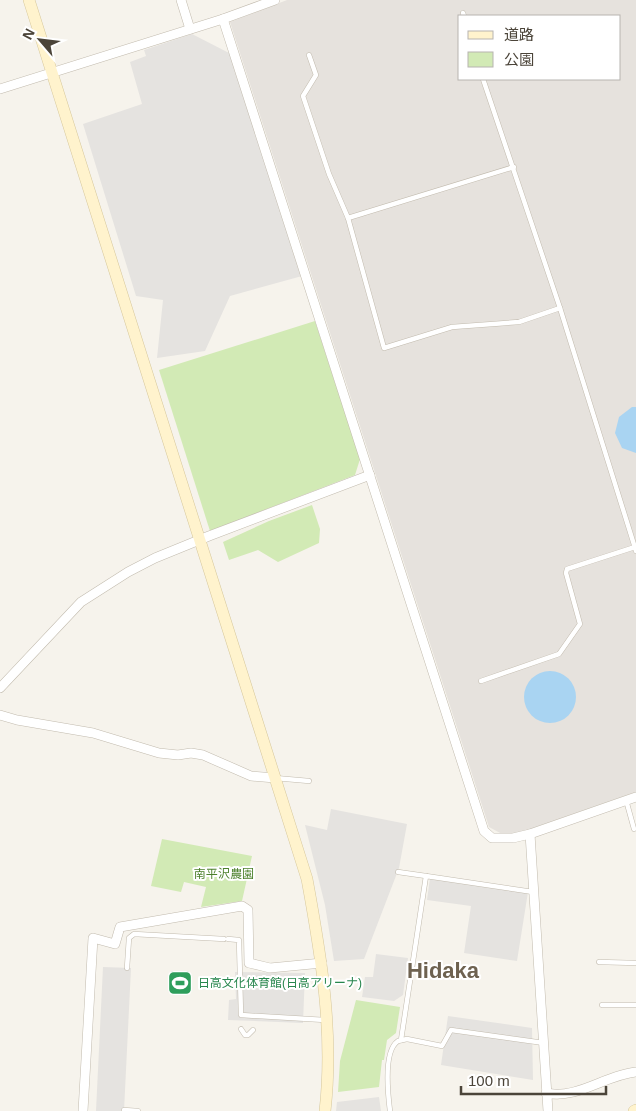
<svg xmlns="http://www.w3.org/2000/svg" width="636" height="1111" font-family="Helvetica,'Noto Sans JP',sans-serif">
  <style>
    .industrial { fill: #e6e2dd; fill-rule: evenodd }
    .green { fill: #d2eab5 }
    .parking { fill: #e5e3e0 }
    .water { fill: #a9d4f2 }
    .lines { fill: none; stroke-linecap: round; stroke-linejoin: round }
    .lane-casing { stroke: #c2bbae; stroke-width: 5.5 }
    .street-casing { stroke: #c2bbae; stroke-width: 10 }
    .secondary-casing { stroke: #d6c79b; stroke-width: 12 }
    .lane { stroke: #fff; stroke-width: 4.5 }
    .street { stroke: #fff; stroke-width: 9 }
    .secondary { stroke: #fff3cd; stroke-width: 11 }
    .labels { text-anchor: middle; stroke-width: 4; stroke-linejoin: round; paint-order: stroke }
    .park-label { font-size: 12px; fill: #4a7f2a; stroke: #fff }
    .leisure-label { font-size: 12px; fill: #27864d; stroke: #fff; text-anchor: start }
    .town-label { font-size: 22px; font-weight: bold; fill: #6e6250; stroke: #fff }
  </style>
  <rect width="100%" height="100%" fill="#f6f3ec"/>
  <path class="industrial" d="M 287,0 L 636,0 L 636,792 L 516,834 L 502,834 L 489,827 L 230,22 ZM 460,16 L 620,16 L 620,79 L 460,79 Z"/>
  <g class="green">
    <path d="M 315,321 L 360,459 L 355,475 L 210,531 L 159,370 Z"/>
    <path d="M 312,505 L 320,529 L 319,543 L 278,562 L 258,550 L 229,560 L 223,542 L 269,521 Z"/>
    <path d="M 162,839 L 252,856 L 242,901 L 201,907 L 206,887 L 184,882 L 181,892 L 151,886 Z"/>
    <path d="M 356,1000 L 400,1007 L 396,1033 L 387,1040 L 384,1060 L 382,1060 L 379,1087 L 338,1092 L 340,1061 Z"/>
  </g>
  <g class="parking">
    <path d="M 192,34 L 231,54 L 302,276 L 230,296 L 205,351 L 157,358 L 163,300 L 136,296 L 83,124 L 142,104 L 130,62 L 146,56 L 144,50 Z"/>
    <path d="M 331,809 L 407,824 L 399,868 L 364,959 L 334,961 L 325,905 L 305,825 L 327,830 Z"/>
    <path d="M 430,878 L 528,892 L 517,961 L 464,953 L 471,906 L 427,900 Z"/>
    <path d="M 376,954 L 408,958 L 403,995 L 394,1001 L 362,997 L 365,977 L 373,977 Z"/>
    <path d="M 103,967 L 131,968 L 124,1111 L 96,1111 Z"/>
    <path d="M 235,972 L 305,973 L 303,1023 L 228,1020 L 229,1000 L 236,999 Z"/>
    <path d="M 448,1016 L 532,1028 L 533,1080 L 441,1065 Z"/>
    <path d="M 379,1097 L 381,1111 L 336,1111 L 337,1102 Z"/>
  </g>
  <g class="water">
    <path d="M 632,407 L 636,407 L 636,453 L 622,448 L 615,433 L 619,417 Z"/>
    <circle cx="550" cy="697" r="26"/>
  </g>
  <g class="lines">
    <defs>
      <g id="lane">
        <path d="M 463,13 L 464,16"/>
        <path d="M 309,55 L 316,75 L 303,96 L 329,174 L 348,218 L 384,348 L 452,327 L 519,322 L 560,308"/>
        <path d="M 483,79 L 560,308 L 636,551"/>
        <path d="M 348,218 L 514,167"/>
        <path d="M 481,681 L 559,654 L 580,624 L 566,573 L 567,569 L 635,547"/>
        <path d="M 275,778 L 309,781"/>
        <path d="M 626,800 L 634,829"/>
        <path d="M 398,872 L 426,876"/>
        <path d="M 228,939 L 239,940 L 241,1015 L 325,1020"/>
        <path d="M 599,962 L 636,963"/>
        <path d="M 127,968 L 129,938 L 134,934 L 224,939"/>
        <path d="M 602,1005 L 636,1005"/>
        <path d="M 241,1029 L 245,1035 L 248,1035 L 253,1030"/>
        <path d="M 401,1040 L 426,876 L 533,892"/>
        <path d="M 124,1110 L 138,1111"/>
        <path d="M 390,1111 C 388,1095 383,1051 398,1041 L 407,1039 L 442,1046 L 451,1030 L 544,1043"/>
      </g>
      <g id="street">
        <path d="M 181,0 L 190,29"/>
        <path d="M 223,19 L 275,0"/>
        <path d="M 0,89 L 223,19 L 484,831 L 492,838 L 513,838 L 530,834 L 636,797"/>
        <path d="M 0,688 L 81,602 L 128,572 L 155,558 L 209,536 L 370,475"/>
        <path d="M 0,715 L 17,720 L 93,733 L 159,753 L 178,755 L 191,753 L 203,755 L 251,776 L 275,778"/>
        <path d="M 530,834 L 548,1111"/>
        <path d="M 546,1093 C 577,1100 605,1075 636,1072"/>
        <path d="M 83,1111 L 93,938 L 115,944 L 120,927 L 242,906 L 248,910 L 249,963 L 270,968 L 322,963"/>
      </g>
      <g id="secondary">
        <path d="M 29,0 L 307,879 C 321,955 334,1033 325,1111"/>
        <path d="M 634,1111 L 636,1110"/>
      </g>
    </defs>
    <use href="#lane" class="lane-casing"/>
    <use href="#street" class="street-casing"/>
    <use href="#secondary" class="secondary-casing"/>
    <use href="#lane" class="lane"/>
    <use href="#street" class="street"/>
    <use href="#secondary" class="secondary"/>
  </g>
  <defs>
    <symbol id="stadium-square" viewBox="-11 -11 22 22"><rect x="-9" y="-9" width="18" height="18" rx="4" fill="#2e9e5b" stroke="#fff"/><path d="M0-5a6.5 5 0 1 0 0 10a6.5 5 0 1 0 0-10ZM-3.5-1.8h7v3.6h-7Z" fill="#fff"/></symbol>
  </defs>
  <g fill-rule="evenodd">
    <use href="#stadium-square" x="166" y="969" width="28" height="28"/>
  </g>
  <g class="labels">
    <g class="park-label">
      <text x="224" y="878">南平沢農園</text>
    </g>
    <g class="leisure-label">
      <text x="198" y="987">日高文化体育館(日高アリーナ)</text>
    </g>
    <g class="town-label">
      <text x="443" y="978">Hidaka</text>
    </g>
  </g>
  <rect x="458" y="15" width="162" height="65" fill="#ffffff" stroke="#b7b4b0"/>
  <rect x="468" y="31" width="25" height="8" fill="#fff3cd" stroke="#b7b4b0"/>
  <text x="504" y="40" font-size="15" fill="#4b4439">道路</text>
  <rect x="468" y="52" width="25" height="15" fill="#d2eab5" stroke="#b7b4b0"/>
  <text x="504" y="65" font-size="15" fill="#4b4439">公園</text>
  <g transform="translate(40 40) rotate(298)" stroke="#ffffff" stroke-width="4" paint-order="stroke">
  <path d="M0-4L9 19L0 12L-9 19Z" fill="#4b4439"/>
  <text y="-8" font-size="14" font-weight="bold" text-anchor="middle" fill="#4b4439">N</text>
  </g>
  <path d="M461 1086v8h145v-8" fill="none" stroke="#4b4439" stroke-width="2.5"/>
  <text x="468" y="1086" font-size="15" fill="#4b4439" stroke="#ffffff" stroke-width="4" paint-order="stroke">100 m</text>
</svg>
